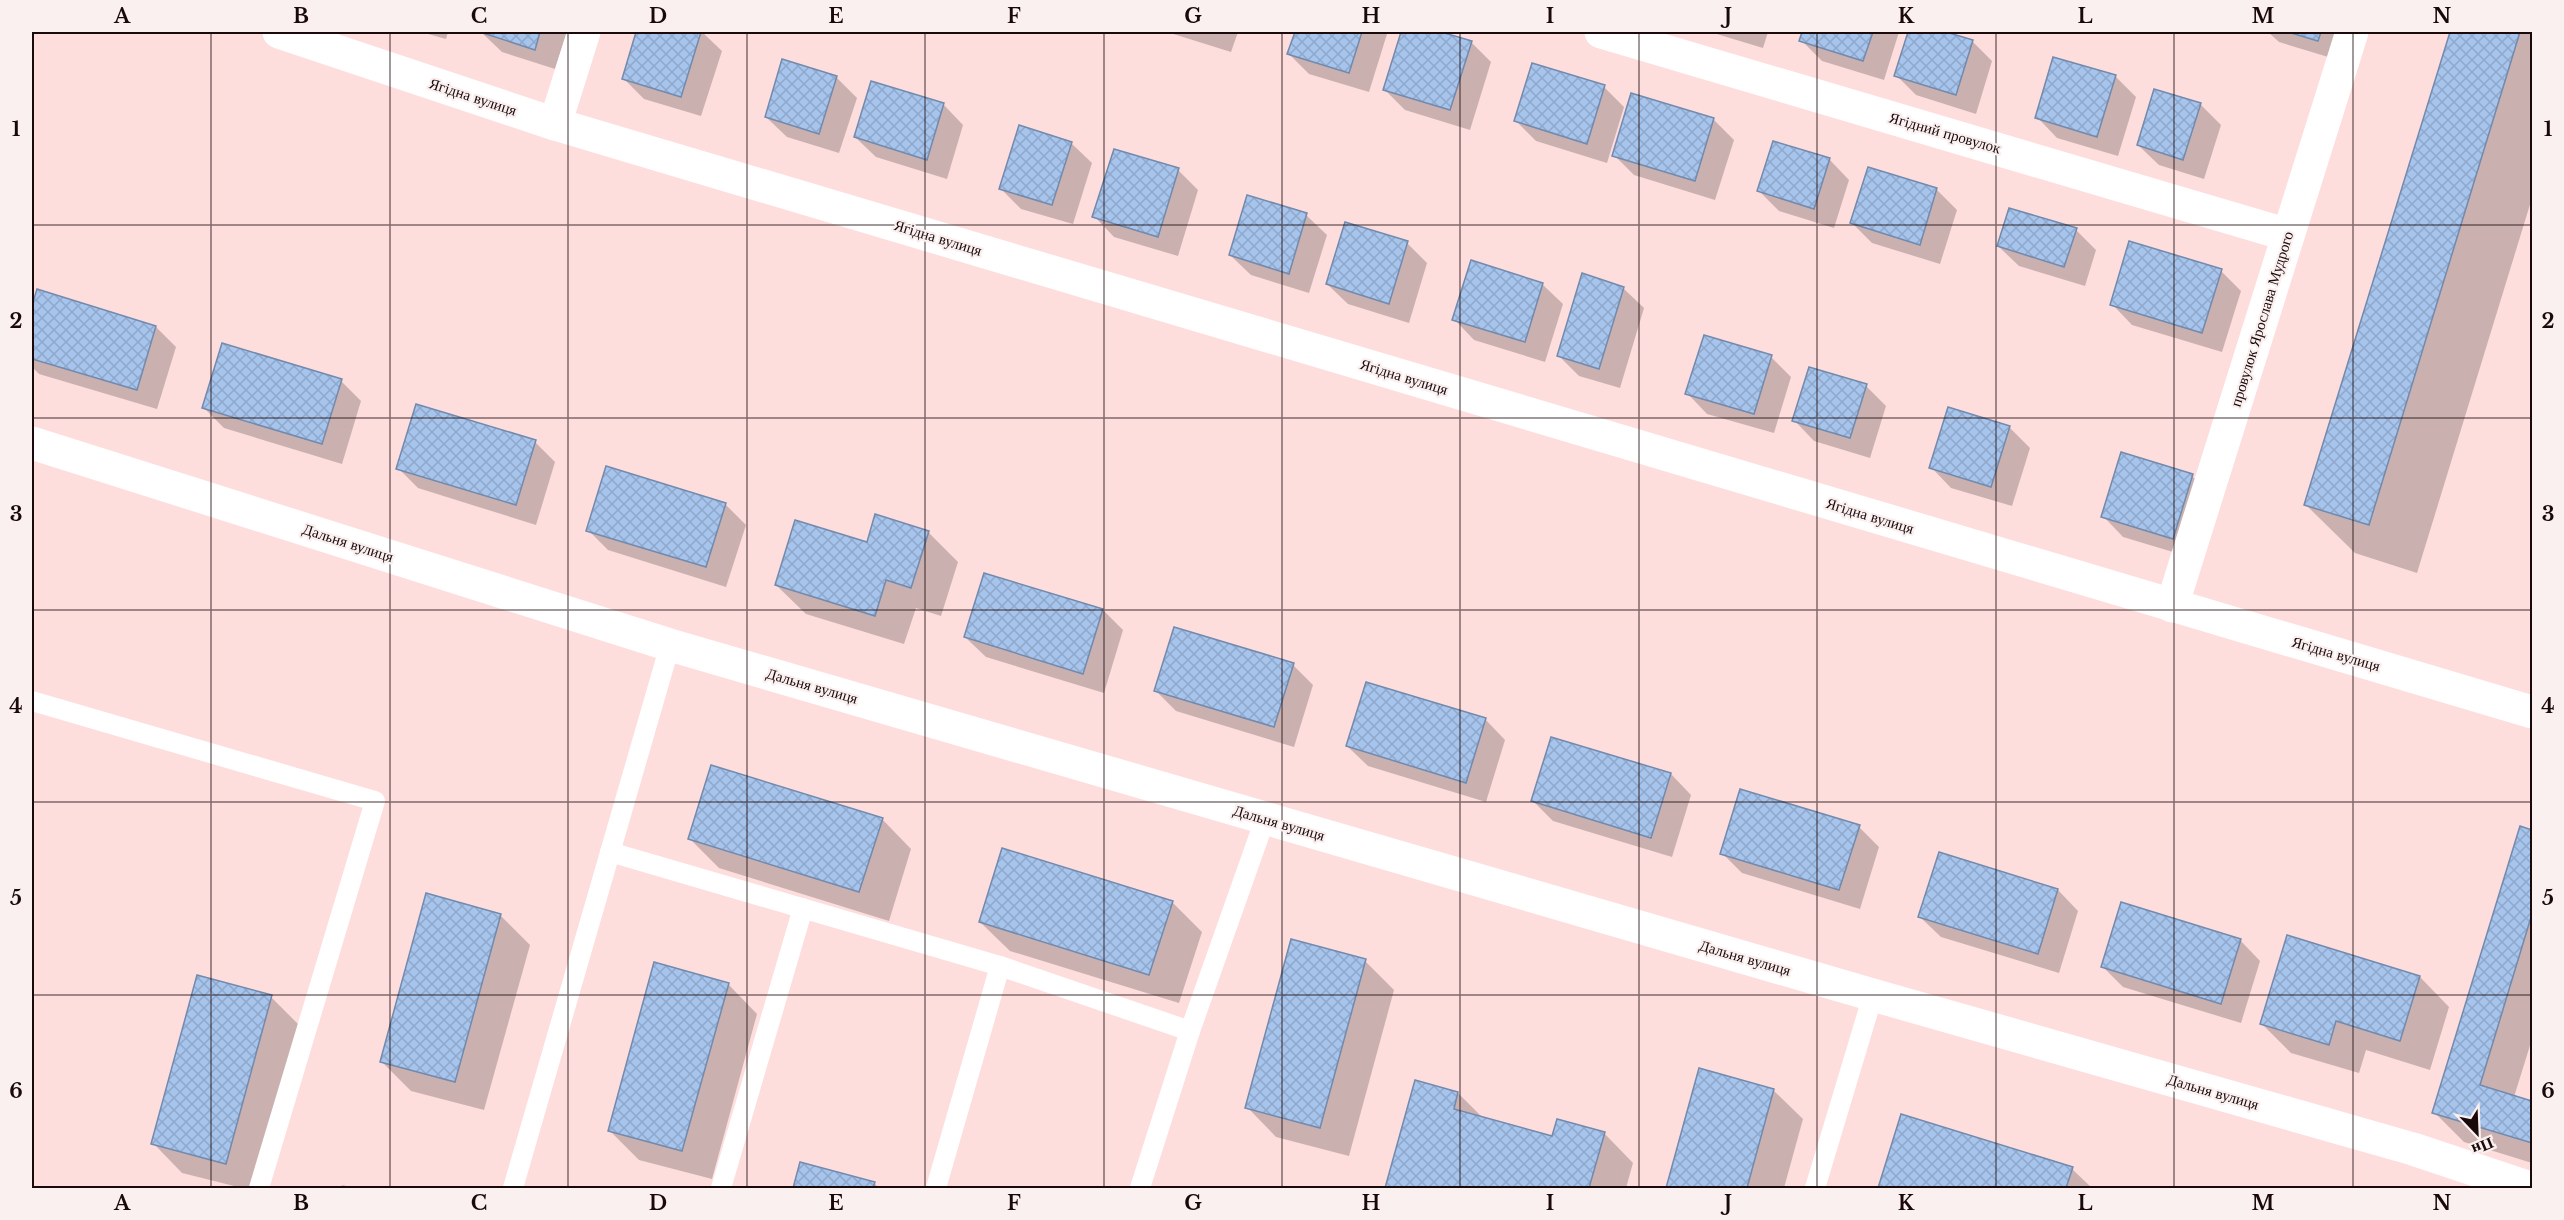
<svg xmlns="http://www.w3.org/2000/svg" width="2564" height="1220" font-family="'Libre Baskerville',serif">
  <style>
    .shadow { fill: #0003 }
    .building { fill: url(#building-cross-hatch); stroke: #718aad; stroke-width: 1.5 }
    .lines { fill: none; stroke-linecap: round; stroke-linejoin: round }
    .lane { stroke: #fff; stroke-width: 20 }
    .street { stroke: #fff; stroke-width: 33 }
    .grid { fill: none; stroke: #1a090a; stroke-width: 1.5; stroke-opacity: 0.55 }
    .labels { text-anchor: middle; stroke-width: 4.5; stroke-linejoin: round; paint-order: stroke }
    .street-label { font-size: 15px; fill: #1a090a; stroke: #fbf0f0 }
    .neatline { fill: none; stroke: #1a090a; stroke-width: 2 }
    .grid-label { font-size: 20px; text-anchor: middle; font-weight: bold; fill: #1a090a }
  </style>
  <defs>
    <pattern id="building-cross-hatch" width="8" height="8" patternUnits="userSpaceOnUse" patternTransform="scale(1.5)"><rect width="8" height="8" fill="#a7c4ed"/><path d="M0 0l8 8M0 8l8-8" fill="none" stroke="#8fa7ca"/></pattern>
  </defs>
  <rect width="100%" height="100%" fill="#fedddd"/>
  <g class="shadow">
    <path d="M 421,32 L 448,32 L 446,39 Z"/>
    <path d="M 481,32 L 567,32 L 555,69 L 502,52 Z"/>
    <path d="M 638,32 L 702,32 L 722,51 L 701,116 L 644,99 L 623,78 Z"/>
    <path d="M 1167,32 L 1238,32 L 1231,52 Z"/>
    <path d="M 1296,32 L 1385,32 L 1387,34 L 1369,92 L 1309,74 L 1289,54 Z"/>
    <path d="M 1403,32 L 1436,32 L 1471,42 L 1491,62 L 1470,130 L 1405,110 L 1385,90 Z"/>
    <path d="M 1710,32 L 1768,32 L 1763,48 Z"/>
    <path d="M 1804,32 L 1899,32 L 1884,80 L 1822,61 L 1801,40 Z"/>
    <path d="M 1909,32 L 1941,32 L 1972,41 L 1992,61 L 1976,114 L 1916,95 L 1896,75 Z"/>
    <path d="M 2268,32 L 2347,32 L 2338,60 L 2279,42 Z"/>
    <path d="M 2451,32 L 2532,32 L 2532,198 L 2417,573 L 2355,553 L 2306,505 Z"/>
    <path d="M 2054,58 L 2116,77 L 2136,97 L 2118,156 L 2057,138 L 2037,117 Z"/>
    <path d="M 836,77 L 857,98 L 839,153 L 787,137 L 766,117 Z"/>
    <path d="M 1604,87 L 1624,107 L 1607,163 L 1536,141 L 1516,121 Z"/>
    <path d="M 1632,95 L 1714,120 L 1734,140 L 1715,200 L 1634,175 L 1614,155 Z"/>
    <path d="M 943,104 L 963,125 L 947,179 L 876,157 L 855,137 Z"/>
    <path d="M 2200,104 L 2221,125 L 2204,179 L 2159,165 L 2138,145 Z"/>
    <path d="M 1071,143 L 1092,163 L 1073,224 L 1021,209 L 1001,189 Z"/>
    <path d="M 1829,159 L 1849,180 L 1834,228 L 1779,211 L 1759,191 Z"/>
    <path d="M 1178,170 L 1198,190 L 1178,256 L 1114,237 L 1094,216 Z"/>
    <path d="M 1936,189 L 1957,210 L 1940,264 L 1872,243 L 1852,223 Z"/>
    <path d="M 1306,215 L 1327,235 L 1309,293 L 1251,275 L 1230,255 Z"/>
    <path d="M 2076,230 L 2096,250 L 2085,286 L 2019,266 L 1998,246 Z"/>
    <path d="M 1407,243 L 1427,263 L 1409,323 L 1348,304 L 1327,284 Z"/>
    <path d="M 2221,271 L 2241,291 L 2222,352 L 2132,325 L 2112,304 Z"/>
    <path d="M 1542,284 L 1563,304 L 1545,362 L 1474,340 L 1454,319 Z"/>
    <path d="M 1623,288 L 1644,308 L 1620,388 L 1579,376 L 1558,355 Z"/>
    <path d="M 38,291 L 156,327 L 176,347 L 157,409 L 39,374 L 32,367 L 32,310 Z"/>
    <path d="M 1771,357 L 1791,377 L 1774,433 L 1707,414 L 1687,393 Z"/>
    <path d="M 341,381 L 361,401 L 342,464 L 224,428 L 203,407 Z"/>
    <path d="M 1866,386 L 1886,406 L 1870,458 L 1814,441 L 1794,420 Z"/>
    <path d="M 2009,427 L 2030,448 L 2012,506 L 1951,488 L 1931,467 Z"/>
    <path d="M 535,442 L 555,462 L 536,525 L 418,488 L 398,468 Z"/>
    <path d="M 2192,476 L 2212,496 L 2193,558 L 2123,537 L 2103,516 Z"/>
    <path d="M 725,504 L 746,525 L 726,587 L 608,550 L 588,530 Z"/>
    <path d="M 928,532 L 958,562 L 941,616 L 916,608 L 904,644 L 806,614 L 776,585 L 868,544 Z"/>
    <path d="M 1103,610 L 1123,630 L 1104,693 L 986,657 L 965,637 Z"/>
    <path d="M 1293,665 L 1313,685 L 1294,747 L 1176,711 L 1155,690 Z"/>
    <path d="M 1485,719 L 1505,740 L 1486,802 L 1368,766 L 1347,746 Z"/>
    <path d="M 1671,774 L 1691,795 L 1672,857 L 1553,821 L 1533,801 Z"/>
    <path d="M 882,819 L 911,849 L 889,921 L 719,868 L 690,839 Z"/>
    <path d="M 1859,827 L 1879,847 L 1860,909 L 1742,873 L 1722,853 Z"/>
    <path d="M 2521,828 L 2532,832 L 2532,1039 L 2514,1097 L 2532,1103 L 2532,1163 L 2464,1142 L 2434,1112 Z"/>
    <path d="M 1940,854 L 2058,890 L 2078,911 L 2059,973 L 1941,937 L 1920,917 Z"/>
    <path d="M 1172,902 L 1202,932 L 1179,1003 L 1010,951 L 980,922 Z"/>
    <path d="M 500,915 L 530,945 L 484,1110 L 411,1091 L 381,1061 Z"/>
    <path d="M 2240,940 L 2260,961 L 2241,1023 L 2123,987 L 2103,967 Z"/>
    <path d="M 1365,961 L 1394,990 L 1349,1156 L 1276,1137 L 1247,1107 Z"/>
    <path d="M 2420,977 L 2449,1007 L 2430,1070 L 2366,1050 L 2359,1073 L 2291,1053 L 2262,1024 Z"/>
    <path d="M 728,984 L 757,1014 L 712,1179 L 639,1160 L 609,1130 Z"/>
    <path d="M 271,997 L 300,1026 L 256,1188 L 242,1188 L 182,1173 L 153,1143 Z"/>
    <path d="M 1700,1070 L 1773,1090 L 1803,1119 L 1784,1188 L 1668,1188 Z"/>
    <path d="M 1416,1082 L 1458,1093 L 1483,1118 L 1553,1138 L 1604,1133 L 1633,1163 L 1626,1188 L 1387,1188 Z"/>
    <path d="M 1902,1116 L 2072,1169 L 2092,1188 L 1881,1188 Z"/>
    <path d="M 801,1164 L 874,1183 L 879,1188 L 794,1188 Z"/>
    <path d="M 342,1185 L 355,1188 L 341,1188 Z"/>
  </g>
  <g class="building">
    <path d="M 480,32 L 540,32 L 535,50 Z"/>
    <path d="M 636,32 L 701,32 L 681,97 L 622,79 Z"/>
    <path d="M 1295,32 L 1362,32 L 1349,73 L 1287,54 Z"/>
    <path d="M 1401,32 L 1441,32 L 1472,41 L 1450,110 L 1383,90 Z"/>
    <path d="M 1802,32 L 1873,32 L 1863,61 L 1799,41 Z"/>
    <path d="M 1908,32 L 1946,32 L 1973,40 L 1956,95 L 1894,76 Z"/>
    <path d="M 2288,32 L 2321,32 L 2318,41 Z"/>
    <path d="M 2450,32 L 2520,32 L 2369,525 L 2304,505 Z"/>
    <path d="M 2053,57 L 2116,75 L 2097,137 L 2035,118 Z"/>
    <path d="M 782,59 L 837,76 L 819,134 L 765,117 Z"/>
    <path d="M 1532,63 L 1605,85 L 1587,144 L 1514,121 Z"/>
    <path d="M 871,81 L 944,103 L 927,160 L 854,137 Z"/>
    <path d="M 2154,89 L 2201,103 L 2183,160 L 2137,145 Z"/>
    <path d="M 1631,93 L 1714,118 L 1695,181 L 1612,156 Z"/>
    <path d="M 1019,125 L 1072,142 L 1052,205 L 999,189 Z"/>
    <path d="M 1773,141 L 1830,158 L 1814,209 L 1757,191 Z"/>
    <path d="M 1114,149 L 1179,168 L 1158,237 L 1092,217 Z"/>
    <path d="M 1868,167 L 1937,188 L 1920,245 L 1850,223 Z"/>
    <path d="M 1247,195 L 1307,213 L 1289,274 L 1229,255 Z"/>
    <path d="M 2009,208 L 2077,228 L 2064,267 L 1997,246 Z"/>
    <path d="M 1345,222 L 1408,241 L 1389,304 L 1326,284 Z"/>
    <path d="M 2129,241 L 2222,269 L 2202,333 L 2110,305 Z"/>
    <path d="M 1471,260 L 1543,283 L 1525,342 L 1452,320 Z"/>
    <path d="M 1582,273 L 1624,287 L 1599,369 L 1557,356 Z"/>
    <path d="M 37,289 L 156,326 L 137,390 L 32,359 L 32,305 Z"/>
    <path d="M 1704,335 L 1772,355 L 1754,414 L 1685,394 Z"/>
    <path d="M 222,343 L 342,379 L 322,444 L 202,408 Z"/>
    <path d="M 1809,367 L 1867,384 L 1850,438 L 1792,421 Z"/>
    <path d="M 416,404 L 536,440 L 516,505 L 396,469 Z"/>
    <path d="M 1948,407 L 2010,426 L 1991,487 L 1929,468 Z"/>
    <path d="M 2121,452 L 2193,474 L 2173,539 L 2101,517 Z"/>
    <path d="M 606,466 L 726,503 L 706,567 L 586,531 Z"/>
    <path d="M 875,514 L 929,531 L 911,588 L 886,580 L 875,616 L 775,585 L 795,520 L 867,542 Z"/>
    <path d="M 984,573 L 1103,609 L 1083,674 L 964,637 Z"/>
    <path d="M 1174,627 L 1294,663 L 1274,727 L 1154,691 Z"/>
    <path d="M 1366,682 L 1486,718 L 1466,783 L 1346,746 Z"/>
    <path d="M 1551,737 L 1671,773 L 1651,838 L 1531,801 Z"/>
    <path d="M 711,765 L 883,818 L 859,892 L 688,839 Z"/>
    <path d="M 1740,789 L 1860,825 L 1839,890 L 1720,854 Z"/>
    <path d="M 2520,826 L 2532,830 L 2532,914 L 2480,1085 L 2532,1101 L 2532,1143 L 2432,1113 Z"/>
    <path d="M 1002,848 L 1173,901 L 1149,975 L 979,922 Z"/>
    <path d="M 1939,852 L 2058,889 L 2038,954 L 1918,917 Z"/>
    <path d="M 426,893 L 501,914 L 455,1082 L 380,1062 Z"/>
    <path d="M 2121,902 L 2241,939 L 2221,1004 L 2101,967 Z"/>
    <path d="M 2287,935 L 2420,976 L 2400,1041 L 2336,1021 L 2329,1045 L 2260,1024 Z"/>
    <path d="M 1291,939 L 1366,959 L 1320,1128 L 1245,1108 Z"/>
    <path d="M 654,962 L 729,983 L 682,1151 L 608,1131 Z"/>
    <path d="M 197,975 L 272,995 L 226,1164 L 151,1144 Z"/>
    <path d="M 1699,1068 L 1774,1089 L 1747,1188 L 1666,1188 Z"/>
    <path d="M 1415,1080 L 1458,1092 L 1454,1109 L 1552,1136 L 1557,1119 L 1605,1132 L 1589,1188 L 1385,1188 Z"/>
    <path d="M 1901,1114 L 2073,1167 L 2066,1188 L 1878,1188 Z"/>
    <path d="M 800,1162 L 875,1182 L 873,1188 L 793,1188 Z"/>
  </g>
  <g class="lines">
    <g class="lane">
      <path d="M 32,701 L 375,801 L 259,1188"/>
      <path d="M 610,852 L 1000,966"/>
      <path d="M 513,1188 L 670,645"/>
      <path d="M 721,1188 L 803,908"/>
      <path d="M 936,1188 L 1000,966 L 1190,1031"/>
      <path d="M 1140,1188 L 1190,1031 L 1265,819"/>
      <path d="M 1815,1188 L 1873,995"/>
    </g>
    <g class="street">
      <path d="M 279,32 L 555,124 L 2532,712"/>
      <path d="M 1601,32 L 2288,235"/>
      <path d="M 555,124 L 584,32"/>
      <path d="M 32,443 L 670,645 L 1873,995 L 2413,1149 L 2530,1188"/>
      <path d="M 2172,606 L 2352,32"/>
    </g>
  </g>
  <path class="grid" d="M 211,32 L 211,1188M 390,32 L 390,1188M 568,32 L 568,1188M 747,32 L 747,1188M 925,32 L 925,1188M 1104,32 L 1104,1188M 1282,32 L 1282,1188M 1460,32 L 1460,1188M 1639,32 L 1639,1188M 1817,32 L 1817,1188M 1996,32 L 1996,1188M 2174,32 L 2174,1188M 2353,32 L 2353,1188M 32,225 L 2532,225M 32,418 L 2532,418M 32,610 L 2532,610M 32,802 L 2532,802M 32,995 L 2532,995"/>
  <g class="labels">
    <g class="street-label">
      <text transform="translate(473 97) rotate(18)" y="5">Ягідна вулиця</text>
      <text transform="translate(1945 133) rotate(16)" y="5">Ягідний провулок</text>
      <text transform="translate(938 238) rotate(17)" y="5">Ягідна вулиця</text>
      <text transform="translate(2262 319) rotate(-73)" y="5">провулок Ярослава Мудрого</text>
      <text transform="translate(1404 377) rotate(17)" y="5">Ягідна вулиця</text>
      <text transform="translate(1870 516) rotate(17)" y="5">Ягідна вулиця</text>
      <text transform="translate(348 543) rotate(18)" y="5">Дальня вулиця</text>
      <text transform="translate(2336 654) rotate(16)" y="5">Ягідна вулиця</text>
      <text transform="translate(812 686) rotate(16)" y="5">Дальня вулиця</text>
      <text transform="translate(1279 823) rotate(16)" y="5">Дальня вулиця</text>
      <text transform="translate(1745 958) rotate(16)" y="5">Дальня вулиця</text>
      <text transform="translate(2213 1092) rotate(16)" y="5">Дальня вулиця</text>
    </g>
  </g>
  <rect width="2564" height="1220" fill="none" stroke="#fbf0f0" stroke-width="66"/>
  <g transform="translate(2477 1133) rotate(157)" stroke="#fbf0f0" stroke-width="4.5" paint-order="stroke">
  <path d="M0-4.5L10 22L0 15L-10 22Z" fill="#1a090a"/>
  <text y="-9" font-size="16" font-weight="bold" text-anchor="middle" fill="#1a090a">Пн</text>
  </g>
  <rect x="33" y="33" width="2498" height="1154" class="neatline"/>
  <g class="grid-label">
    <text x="122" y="23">A</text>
    <text x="301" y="23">B</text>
    <text x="479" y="23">C</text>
    <text x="658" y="23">D</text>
    <text x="836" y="23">E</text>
    <text x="1014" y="23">F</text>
    <text x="1193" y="23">G</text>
    <text x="1371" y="23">H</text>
    <text x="1550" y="23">I</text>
    <text x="1728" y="23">J</text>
    <text x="1906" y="23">K</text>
    <text x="2085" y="23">L</text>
    <text x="2263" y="23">M</text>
    <text x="2442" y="23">N</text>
    <text x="16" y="136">1</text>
    <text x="2548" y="136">1</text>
    <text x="16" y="328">2</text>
    <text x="2548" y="328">2</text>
    <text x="16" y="521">3</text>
    <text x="2548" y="521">3</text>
    <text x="16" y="713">4</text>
    <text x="2548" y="713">4</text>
    <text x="16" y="905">5</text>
    <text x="2548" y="905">5</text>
    <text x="16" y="1098">6</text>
    <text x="2548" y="1098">6</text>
    <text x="122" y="1210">A</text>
    <text x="301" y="1210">B</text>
    <text x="479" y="1210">C</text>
    <text x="658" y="1210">D</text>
    <text x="836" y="1210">E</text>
    <text x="1014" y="1210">F</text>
    <text x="1193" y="1210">G</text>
    <text x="1371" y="1210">H</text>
    <text x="1550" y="1210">I</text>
    <text x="1728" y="1210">J</text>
    <text x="1906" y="1210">K</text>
    <text x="2085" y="1210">L</text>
    <text x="2263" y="1210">M</text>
    <text x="2442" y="1210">N</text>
  </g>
</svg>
